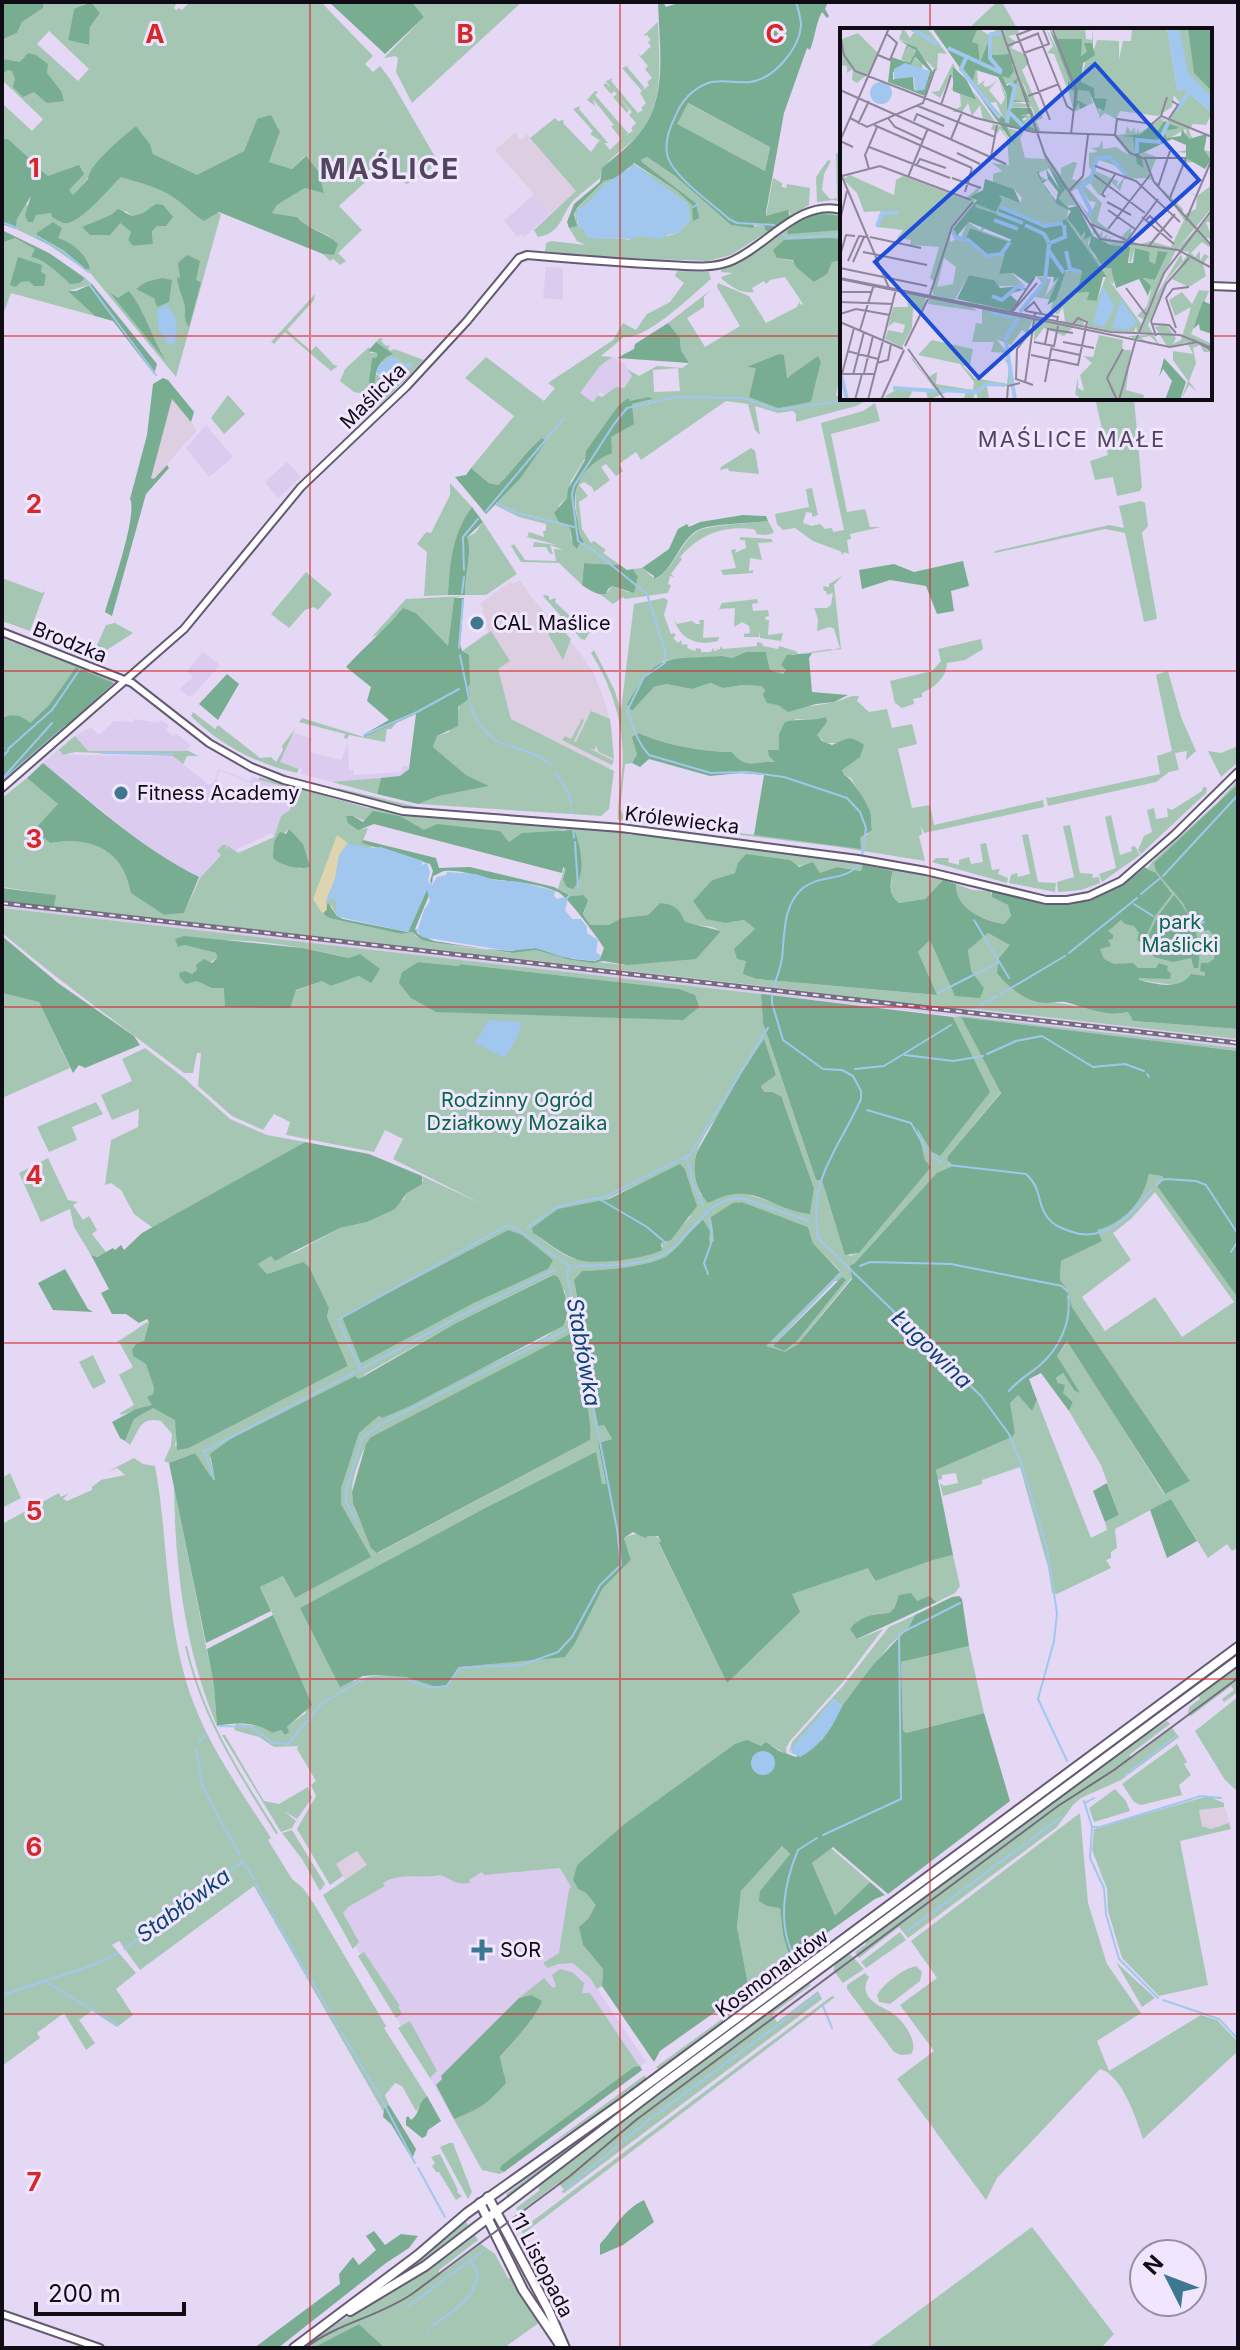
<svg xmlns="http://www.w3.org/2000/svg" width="1240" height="2350" font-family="Inter,sans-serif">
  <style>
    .built { fill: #dacbef; fill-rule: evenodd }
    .industrial { fill: #ddcee1 }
    .education { fill: #decee1 }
    .green { fill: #a6c6b4; fill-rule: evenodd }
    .forest { fill: #79ad92; fill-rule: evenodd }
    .sand { fill: #ded5b0 }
    .water { fill: #a1c7ee }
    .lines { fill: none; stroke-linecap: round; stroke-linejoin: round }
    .stream { stroke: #a1c7ee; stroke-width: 2 }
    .minor-casing { stroke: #655a73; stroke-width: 10 }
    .major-casing { stroke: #655a73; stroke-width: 12 }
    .minor { stroke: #fff; stroke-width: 6 }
    .major { stroke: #fff; stroke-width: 8 }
    .tram { stroke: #756d7f; stroke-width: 2 }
    .rail-casing { stroke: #756d7f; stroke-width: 5 }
    .rail { stroke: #f0e6fe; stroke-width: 2; stroke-dasharray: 6; stroke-linecap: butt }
    .grid { fill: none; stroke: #d62828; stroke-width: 2; stroke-opacity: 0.55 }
    .poi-dot { fill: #3d7790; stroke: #f0e6fe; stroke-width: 3 }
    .labels { text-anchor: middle; stroke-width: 6; stroke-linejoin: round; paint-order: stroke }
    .street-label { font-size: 20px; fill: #100c15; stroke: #f0e6fe }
    .poi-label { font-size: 20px; fill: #100c15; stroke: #f0e6fe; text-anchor: start }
    .park-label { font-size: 20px; fill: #086845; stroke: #f0e6fe }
    .neighbourhood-label { font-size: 22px; letter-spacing: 2px; fill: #51465e; stroke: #f0e6fe }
    .water-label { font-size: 22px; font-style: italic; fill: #0d4474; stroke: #f0e6fe }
    .district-label { font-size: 28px; font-weight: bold; letter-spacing: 2px; fill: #51465e; stroke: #f0e6fe }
    .inset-river { fill: none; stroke: #a1c7ee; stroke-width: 4 }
    .inset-road { fill: none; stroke: #8f869b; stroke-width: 2 }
    .view { fill: #1d4ed8; fill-opacity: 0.15; stroke: #1d4ed8; stroke-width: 4 }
    .inset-edge { fill: none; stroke: #100c15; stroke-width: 4 }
    .grid-label { font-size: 26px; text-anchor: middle; font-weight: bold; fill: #d62828; stroke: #f0e6fe; stroke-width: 6; stroke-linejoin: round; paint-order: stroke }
  </style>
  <rect width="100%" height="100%" fill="#e4d8f5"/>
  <g class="built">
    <path d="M 534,194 L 551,213 L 524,237 L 521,234 L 518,237 L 504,221 Z"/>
    <path d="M 546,267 L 563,268 L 563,300 L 543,298 Z"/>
    <path d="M 612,357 L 624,363 L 632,376 L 623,388 L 616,387 L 604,395 L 600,392 L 593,402 L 580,393 L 600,366 Z"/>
    <path d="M 206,425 L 233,457 L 209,477 L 186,448 Z"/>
    <path d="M 287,462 L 301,477 L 278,498 L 265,482 Z"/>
    <path d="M 203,652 L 220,665 L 192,696 L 188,696 L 180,689 L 193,677 L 187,671 Z"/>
    <path d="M 134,719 L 159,723 L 161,720 L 169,726 L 166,730 L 173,736 L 176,733 L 188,743 L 191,746 L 187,748 L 191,754 L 198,756 L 187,756 L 183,764 L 209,785 L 214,782 L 219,769 L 249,781 L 253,776 L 258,779 L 296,789 L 290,810 L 281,816 L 274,836 L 272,833 L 237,849 L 238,853 L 228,846 L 200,878 L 172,864 L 136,838 L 43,763 L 59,750 L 63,755 L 172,756 L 170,753 L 87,751 L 75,736 L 91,727 L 99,735 L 114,721 L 133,722 ZM 220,770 L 251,783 L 246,796 L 249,798 L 247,804 L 230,799 L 225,795 L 229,790 L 217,784 L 218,780 L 216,778 Z"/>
    <path d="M 294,733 L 312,738 L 309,752 L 341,760 L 348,743 L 349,770 L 354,770 L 354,775 L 401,772 L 402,766 L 409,766 L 409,769 L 400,777 L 332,782 L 301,774 L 302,769 L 279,763 Z"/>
    <path d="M 2,901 L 763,986 L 944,1009 L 977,1009 L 1238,1039 L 1238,1048 L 2,908 Z"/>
    <path d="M 577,1865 L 590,1978 L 646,2062 L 640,2066 L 642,2070 L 500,2174 L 482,2170 L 337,1913 L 391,1876 Z"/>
  </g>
  <g class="industrial">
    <path d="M 515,133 L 521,140 L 527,134 L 577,191 L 551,213 L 495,150 Z"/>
    <path d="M 172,398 L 197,430 L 154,479 L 151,478 Z"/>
    <path d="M 1225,1807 L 1230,1824 L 1211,1829 L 1202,1827 L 1198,1810 Z"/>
    <path d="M 358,1851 L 367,1866 L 345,1880 L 336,1864 Z"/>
  </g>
  <path class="education" d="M 520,580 L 532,598 L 578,650 L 593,672 L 605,702 L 612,730 L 614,761 L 610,769 L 511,719 L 498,669 L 462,651 L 488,632 L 481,603 L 511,581 L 513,584 Z"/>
  <g class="green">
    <path d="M 44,2 L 89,2 L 74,10 L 68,39 L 88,45 L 90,27 L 100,13 L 91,2 L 177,2 L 174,8 L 176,10 L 179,8 L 182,10 L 190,2 L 321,2 L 373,56 L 365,64 L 373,72 L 380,66 L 390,79 L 438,162 L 437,165 L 407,184 L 401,181 L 394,156 L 339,206 L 362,230 L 338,253 L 346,261 L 340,265 L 333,259 L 330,261 L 323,254 L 334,255 L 329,236 L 304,224 L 297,217 L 272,213 L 277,205 L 305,188 L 324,192 L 305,156 L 292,169 L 269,162 L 280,132 L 257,119 L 244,151 L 197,176 L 153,154 L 150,144 L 136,126 C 111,147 95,172 73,195 L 68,190 L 79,165 L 48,177 L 36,178 L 8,139 L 2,139 L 2,103 L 32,131 L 43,119 L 2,80 L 2,39 L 17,33 L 22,22 L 43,8 ZM 49,31 L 89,69 L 78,81 L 37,44 Z"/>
    <path d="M 412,2 L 522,2 L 412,103 L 396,72 L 398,58 L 395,56 L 384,58 L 424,17 Z"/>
    <path d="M 997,2 L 1002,2 L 1018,30 L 967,30 Z"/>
    <path d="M 658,22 C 659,61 665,99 641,132 C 629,148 603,158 600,178 C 592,185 582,192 574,200 C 561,213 563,233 538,237 L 534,230 L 576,191 L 530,138 L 555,118 L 558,121 L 564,120 L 563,123 L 591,152 L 599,141 L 602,142 L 590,134 L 593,131 L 573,109 L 580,106 L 579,109 L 608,143 L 604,143 L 610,150 L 621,139 L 611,126 L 614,125 L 593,99 L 595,106 L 587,100 L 595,91 L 598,92 L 595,95 L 628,133 L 626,135 L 633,131 L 631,128 L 636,123 L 629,115 L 632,112 L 619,97 L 629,110 L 627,113 L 613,97 L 617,94 L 614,91 L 611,94 L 603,85 L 606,83 L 611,88 L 606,81 L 613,78 L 611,81 L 638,113 L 643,110 L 641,108 L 646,103 L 640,93 L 642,91 L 622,68 L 630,65 L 627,67 L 644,87 L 643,90 L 649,85 L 647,82 L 652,78 L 645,69 L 648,66 L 638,54 L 641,56 L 651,46 L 648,42 L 651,40 L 647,35 L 643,36 Z"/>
    <path d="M 687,103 L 770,147 L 765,171 L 676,124 Z"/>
    <path d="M 842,149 L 842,202 L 833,200 L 817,202 L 816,177 L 828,160 L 831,161 L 824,174 L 822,190 L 830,199 L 837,198 L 836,154 Z"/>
    <path d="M 647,157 L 675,176 L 731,225 L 775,227 L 731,255 L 708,261 L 570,256 L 545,252 L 546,243 L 551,241 L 585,245 L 577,241 L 569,228 L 576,226 L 575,211 L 604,181 L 615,178 L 632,163 L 677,191 L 692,205 L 694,220 L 698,218 L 696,203 L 642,162 L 641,160 ZM 635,166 L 688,204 L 690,220 C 671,249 650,227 628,240 C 615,236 600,241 586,236 L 584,229 L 577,223 L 578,209 L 586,206 L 606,183 L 613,182 L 628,168 Z"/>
    <path d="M 121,170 L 221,214 L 176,377 L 91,274 L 49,245 L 16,229 L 17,219 L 26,204 L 36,215 L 52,212 ZM 126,211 L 132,216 L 143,213 L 157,226 L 152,233 L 153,244 L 133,246 L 128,240 L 131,232 L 120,223 L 83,227 Z"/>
    <path d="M 773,178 L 782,183 L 782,187 L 786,188 L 787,184 L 810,188 L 809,205 L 790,217 L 790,212 L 766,216 Z"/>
    <path d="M 820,210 L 842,213 L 842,216 L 839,214 L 837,230 L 842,230 L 842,239 L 787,241 L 777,258 L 828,267 L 831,262 L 842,260 L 842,364 L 836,396 L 871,398 L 856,406 L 796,422 L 796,414 L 793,411 L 778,413 L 755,406 L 760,435 L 755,430 L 748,404 L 726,401 L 641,460 L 636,452 L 619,464 L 623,471 L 616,476 L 606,464 L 601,467 L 610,480 L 594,492 L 592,487 L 584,482 L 579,485 L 588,496 L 579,502 L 582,529 L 591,543 L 594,541 L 606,550 L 603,553 L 620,565 L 584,563 L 582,585 L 559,563 L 521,562 L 511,546 L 514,544 L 525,560 L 556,561 L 554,549 L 563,550 L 550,545 L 553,554 L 550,554 L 546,547 L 533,547 L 534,542 L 557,545 L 527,537 L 529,532 L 544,537 L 543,531 L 546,531 L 546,524 L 519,517 L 495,505 L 520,479 L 542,438 C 525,452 514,470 498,485 L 489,483 L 471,468 L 514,416 L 465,378 L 486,357 L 544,401 L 555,388 L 548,383 L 613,340 L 623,323 L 636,330 L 647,314 L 670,302 L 684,283 L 675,276 L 677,271 L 709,272 L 711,279 C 693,294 647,340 624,337 L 601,356 L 612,357 L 600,366 L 580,393 L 593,402 L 598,395 L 602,397 L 616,387 L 624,388 L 632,376 L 627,369 L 639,376 L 657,366 L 682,368 L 689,363 L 681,350 L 680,338 L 668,323 L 712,289 L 704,297 L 704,307 L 687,318 L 705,347 L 740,326 L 717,287 L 718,283 L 749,296 L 766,323 L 797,307 L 799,302 L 801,305 L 803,304 L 785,277 L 770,280 L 766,284 L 764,281 L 752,288 L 754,292 C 742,294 731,287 722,279 L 721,277 L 733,273 L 721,272 L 721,267 L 754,251 L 800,219 ZM 784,355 L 786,378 L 821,362 L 811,402 L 797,404 L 750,396 L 757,367 L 750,367 ZM 678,368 L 680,391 L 654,392 L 653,370 ZM 649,397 L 651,400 L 632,404 L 611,437 L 611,449 C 569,474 573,494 580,537 L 571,539 L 570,528 L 559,522 L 559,505 L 567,498 L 571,481 L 618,406 Z"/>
    <path d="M 15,238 L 36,249 L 32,257 C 47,261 58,270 68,282 L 80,283 L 85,278 L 92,284 L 69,291 L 95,316 L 11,293 L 2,317 L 2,243 Z"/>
    <path d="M 315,294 L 314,300 L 287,330 L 311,351 L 316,346 L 334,365 L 338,366 L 331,371 L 285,332 L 274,344 L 271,342 Z"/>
    <path d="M 380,338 L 383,339 L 381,341 L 386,346 L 390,345 L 388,348 L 391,351 L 394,349 L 424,360 L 373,412 L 380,404 L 377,396 L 354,392 L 340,381 L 345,369 L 369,347 L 370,353 L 377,353 L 377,357 L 372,358 L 369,380 L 370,391 L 375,390 L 375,374 L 380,376 L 382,396 L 406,372 L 408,367 L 412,365 L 407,366 L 394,357 L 385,363 L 382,361 L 392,354 L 376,342 Z"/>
    <path d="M 228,395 L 245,414 L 224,434 L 211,418 Z"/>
    <path d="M 1095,398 L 1134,398 L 1142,487 L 1140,491 L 1117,496 L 1113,477 L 1095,480 L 1090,461 L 1108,455 Z"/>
    <path d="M 875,403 L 880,421 L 831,434 L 847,512 L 865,509 L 870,527 L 881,527 L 850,534 L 851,539 L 847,540 L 849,554 L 844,552 L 843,555 L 840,551 L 813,541 L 795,528 L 783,530 L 777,524 L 775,514 L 809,507 L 806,489 L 812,488 L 818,515 L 812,517 L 812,513 L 806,512 L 803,523 L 812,526 L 820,524 L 825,529 L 832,528 L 833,532 L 844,530 L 821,423 L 863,411 Z"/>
    <path d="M 751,448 L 755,451 L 759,474 L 729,471 L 728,468 L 720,470 L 721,467 Z"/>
    <path d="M 450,483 L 472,507 C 453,533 450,564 448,595 L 424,596 L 427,552 L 417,544 L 426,532 L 431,533 L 450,495 Z"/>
    <path d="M 1141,501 L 1145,503 L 1148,526 L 1142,533 L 1157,619 L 1144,622 L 1125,533 L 1105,529 L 995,553 L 995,551 L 1109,525 L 1124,528 L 1119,506 Z"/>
    <path d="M 768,521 L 774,532 C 770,536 761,535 756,534 L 756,531 L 753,529 C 723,526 702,533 680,557 L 682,559 L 671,574 L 674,577 L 670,576 L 668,584 L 671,585 L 668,593 L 625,599 L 623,597 L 613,604 L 601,595 L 606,594 L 612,586 L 628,592 L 635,588 L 638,577 L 633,569 L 642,568 L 655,579 C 674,571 679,542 698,531 C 707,525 754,523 768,521 Z"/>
    <path d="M 483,522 L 517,574 L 486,595 L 465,595 C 464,578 473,550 467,537 L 475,533 Z"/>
    <path d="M 740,537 L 771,539 L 773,542 L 758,543 L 762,560 L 750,558 L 749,571 L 753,570 L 753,573 L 723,575 L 721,570 L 736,568 L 731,550 L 736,549 L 735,553 L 746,548 L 745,540 L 740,540 Z"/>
    <path d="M 306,572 L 332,594 L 318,610 L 314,607 L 305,610 L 289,628 L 271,614 Z"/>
    <path d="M 842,576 L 834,585 L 841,649 L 812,653 C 806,651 799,655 792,654 L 783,674 L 770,670 L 766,652 L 746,652 L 732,658 L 723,656 L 669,660 L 663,661 L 627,706 L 632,711 L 654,687 L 666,684 L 692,689 L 712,683 L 723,688 L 743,685 L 761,686 L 781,707 C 800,708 816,706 834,702 C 845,700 848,695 859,696 L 857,701 L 869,712 L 887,709 L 892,728 L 912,724 L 917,744 L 898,749 L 912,808 L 930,805 L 934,825 L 1043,800 L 1044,807 L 924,833 L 921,826 L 922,834 L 919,836 L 925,861 L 839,847 L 618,820 C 617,804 621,787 622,771 C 626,729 613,688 591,653 L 594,650 L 614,689 L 621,710 L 634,604 L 664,598 L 668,600 L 664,615 L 671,634 L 674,633 L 676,635 L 673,638 L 678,643 L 681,640 L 682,645 L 685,644 L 688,645 L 687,648 L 695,651 L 696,648 L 701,649 L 701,652 L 711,652 L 713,648 L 714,651 L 720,649 L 721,646 L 723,649 L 757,646 L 757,642 L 762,643 L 763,646 L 778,649 L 779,646 L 796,651 L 798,654 L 831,649 L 832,650 L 840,648 L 834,629 L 830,627 L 817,631 L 818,619 L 814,608 L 827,608 L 831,605 L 833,593 L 827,595 L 826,591 L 821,590 L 824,590 L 823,586 L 829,587 L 829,584 ZM 796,719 L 827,722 L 816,735 L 826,743 L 837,743 L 853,761 L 842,770 L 844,775 L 851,778 L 871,813 L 868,834 L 860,838 L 860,848 L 627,819 L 620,810 L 625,764 L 632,763 L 637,754 L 634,741 L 639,733 C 664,745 705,752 732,752 C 748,771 755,760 775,762 L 774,750 L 779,750 L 779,734 Z"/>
    <path d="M 2,578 L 42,593 L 45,591 L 30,631 L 2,621 Z"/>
    <path d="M 545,595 L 549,596 L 549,600 L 556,598 L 555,602 L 584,629 L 591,630 L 585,640 L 581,639 L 543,596 Z"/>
    <path d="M 464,596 L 454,598 L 448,647 L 416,613 L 404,609 L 384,632 L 372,637 L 406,599 Z"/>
    <path d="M 757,599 L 758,603 L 752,604 L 753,611 L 768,610 L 769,616 L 765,617 L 766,620 L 769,620 L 768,635 L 783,633 L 781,641 L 760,638 L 760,631 L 759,637 L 744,637 L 744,634 L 750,633 L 749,626 L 742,622 L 734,627 L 735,608 L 719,609 L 722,603 Z"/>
    <path d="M 674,620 L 677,624 L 692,621 L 696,624 L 700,624 L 699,620 L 704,620 L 703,638 L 719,637 L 718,641 C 698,646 682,641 674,620 Z"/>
    <path d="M 115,623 L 133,633 L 90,661 L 106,625 Z"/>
    <path d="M 560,627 L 571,639 L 563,660 L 548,634 Z"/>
    <path d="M 491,631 L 510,661 L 498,669 L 511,719 L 614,771 L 609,809 L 601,816 L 418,804 L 439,796 L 488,786 L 466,775 L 433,747 L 437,736 L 449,732 L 468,686 L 462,651 Z"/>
    <path d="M 2,638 L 110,679 L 114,683 L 76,667 L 49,705 L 30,723 L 2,719 Z"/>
    <path d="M 981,639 L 983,649 L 965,660 L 947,663 C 946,678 935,687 922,693 L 922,697 L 913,699 L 914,704 L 902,708 L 895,703 L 890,681 L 932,671 L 941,661 L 938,649 Z"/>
    <path d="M 1168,671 L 1181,717 L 1196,751 L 1186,760 L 1187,751 L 1175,753 L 1179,770 L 1169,772 L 1156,782 L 1048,806 L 1046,797 L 1049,798 L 1160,774 L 1157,756 L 1172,751 L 1156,675 Z"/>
    <path d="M 591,711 L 610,719 L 614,759 L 599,752 L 596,746 L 594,750 L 588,748 L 614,761 L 612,765 L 562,740 L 565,736 L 571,739 L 582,719 L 584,720 L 574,741 L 576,742 Z"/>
    <path d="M 193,712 L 215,729 L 218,725 L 260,758 L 271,757 L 276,762 L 283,750 L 282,746 L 295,729 L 280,762 L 299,769 L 297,773 C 258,764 222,747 191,716 Z"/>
    <path d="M 302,718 L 364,737 L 397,722 L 391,729 L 387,729 L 385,742 L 349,735 L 347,739 L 344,738 L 345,734 L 299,722 Z"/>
    <path d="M 75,736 L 88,751 L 189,751 L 198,756 L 187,756 L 183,764 L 173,756 L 75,752 L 63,755 L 59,750 L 50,757 Z"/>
    <path d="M 1238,746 L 1238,762 L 1221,777 L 1208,751 L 1221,753 Z"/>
    <path d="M 259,777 L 368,808 L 382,807 L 413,815 L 618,831 L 630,835 L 640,834 L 857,862 L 857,864 L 931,875 L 943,880 L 925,899 L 899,903 C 888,893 891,884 893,871 L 863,866 L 862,871 L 837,867 L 820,873 L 806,865 L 735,873 L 712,880 L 693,901 L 726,923 L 744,920 L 756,930 L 746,961 L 757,979 L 936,995 L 918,952 L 931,939 L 984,988 L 970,971 L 968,950 L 987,932 L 1011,945 L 1042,1003 C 1072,999 1098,1018 1128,1012 L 1133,1021 L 1238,1029 L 1238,1039 L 977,1009 L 944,1009 L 763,986 L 54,907 L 55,895 L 2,887 L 2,798 L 27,778 L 59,804 L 34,830 L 50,843 C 91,836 123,849 132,893 L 164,915 L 184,913 L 200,878 L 221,855 L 217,851 L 222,845 L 227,845 L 225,850 L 228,846 L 238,853 L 274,837 L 281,816 L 290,810 L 295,789 L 259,780 ZM 354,816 C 375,829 402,818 424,830 L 509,842 L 566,829 L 560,856 L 564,869 L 558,889 L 571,896 L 583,895 L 585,910 L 583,914 L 590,925 L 609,925 L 621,918 L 648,915 L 660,903 C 675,904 680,909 685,923 L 712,927 L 721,931 L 709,943 L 627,965 L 566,959 L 536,950 L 513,953 L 463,947 L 436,942 L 417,937 L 412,932 L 401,934 L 329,918 L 325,912 L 331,905 L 336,914 L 336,905 L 369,848 L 375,846 L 362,843 L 368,828 L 358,829 ZM 289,829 L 302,869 L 292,866 L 274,843 Z"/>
    <path d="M 381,778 L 377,794 L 332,782 Z"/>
    <path d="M 1238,780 L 1238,784 L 1155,863 L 1238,939 L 1215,991 L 1117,977 L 1093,960 L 1100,933 L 1153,861 L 1217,803 Z"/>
    <path d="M 1203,787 L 1207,788 L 1206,793 L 1141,854 L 1138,850 L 1144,836 L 1152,832 L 1147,810 L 1154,808 L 1156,819 L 1168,817 L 1167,808 L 1172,810 L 1202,791 Z"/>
    <path d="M 338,788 L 422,808 L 609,822 L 421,810 L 337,790 Z"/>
    <path d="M 1111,815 L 1120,855 L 1132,851 L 1131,847 L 1135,846 L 1140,855 L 1102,882 L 1099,874 L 1116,868 L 1105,817 Z"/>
    <path d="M 1070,825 L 1080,873 L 1093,874 L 1092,878 L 1099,877 L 1100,883 L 1081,890 L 1058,892 L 1057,882 L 1074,877 L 1063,826 Z"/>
    <path d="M 1028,834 L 1038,882 L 1056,883 L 1055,892 L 1009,883 L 1011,875 L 1017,873 L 1018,877 L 1030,874 L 1022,835 Z"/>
    <path d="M 986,843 L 992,870 L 1000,869 L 998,874 L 1008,878 L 1007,883 L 932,862 L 936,858 L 949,858 L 948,862 L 959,865 L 959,860 L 969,857 L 971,864 L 983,862 L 980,844 Z"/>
    <path d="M 956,884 L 972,890 L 992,891 L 991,894 L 1008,905 L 1011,916 L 1004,924 C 983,921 955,908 956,884 Z"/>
    <path d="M 2,908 L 761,994 L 763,1023 L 816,1180 L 822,1179 L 849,1256 L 859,1253 L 930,1167 L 925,1160 L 915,1125 L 931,1151 L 989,1092 L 953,1017 L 961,1016 L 1238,1048 L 1238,1051 L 961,1017 L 1001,1092 L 948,1156 L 949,1163 L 954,1166 L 853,1276 L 798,1344 L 785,1353 L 765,1346 L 840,1271 L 813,1243 L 808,1227 L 742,1202 L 738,1202 L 713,1222 L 715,1242 L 709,1242 L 699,1223 C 689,1233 679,1246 668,1255 C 653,1267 602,1270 582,1271 L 574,1280 L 580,1315 L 576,1316 L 598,1425 L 604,1425 L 612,1439 L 598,1443 L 606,1484 L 602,1484 L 595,1453 L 487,1507 L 301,1608 L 340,1686 C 364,1676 388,1671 414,1678 C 424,1681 433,1690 444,1685 C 451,1683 454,1672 460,1667 L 490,1664 L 575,1643 L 603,1588 L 631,1560 L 624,1538 C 634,1532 653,1531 662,1541 L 659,1544 L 727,1683 L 791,1594 L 869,1567 L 874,1581 L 930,1561 L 953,1555 L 960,1586 L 955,1593 L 937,1602 L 934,1599 L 895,1607 L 889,1613 L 875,1614 L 850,1629 L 858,1639 L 883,1629 L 843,1682 L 790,1741 L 786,1748 L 787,1755 L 771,1745 L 757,1746 L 713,1760 L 577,1865 L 573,1880 L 578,1889 L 586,1893 L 597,1905 L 588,1919 L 583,1945 L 603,1969 L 602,1986 L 597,1989 L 590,1978 L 573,1963 L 558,1964 L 548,1968 L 543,1963 L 559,1953 L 569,1889 L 571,1887 L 560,1868 L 484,1875 L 482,1872 L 469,1880 L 470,1883 C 454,1885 453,1880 440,1875 C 422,1879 400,1872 383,1883 L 385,1886 L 348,1907 L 343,1913 L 359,1942 L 353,1949 L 323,1895 L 367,1865 L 357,1851 L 336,1864 L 343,1876 L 330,1885 L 297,1829 L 316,1796 L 311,1785 L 316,1781 L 297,1749 L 298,1746 L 274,1747 L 259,1737 L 234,1730 L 236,1724 L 263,1726 L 272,1733 L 281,1730 L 285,1735 L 286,1727 L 306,1713 L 273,1615 L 260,1587 L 283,1576 L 295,1598 L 370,1557 L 341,1504 L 341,1489 L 359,1433 L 379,1416 L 382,1418 L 545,1337 L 564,1324 L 569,1317 L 565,1292 L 553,1275 L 548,1277 L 456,1323 L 365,1374 L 359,1380 L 355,1376 L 349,1379 L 232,1438 L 210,1458 L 214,1474 L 210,1478 L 195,1453 L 169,1463 L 164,1461 L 171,1446 L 172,1434 L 161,1421 C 139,1416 139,1432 130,1445 L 125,1441 L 134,1419 L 153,1408 L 175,1419 L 177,1432 L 175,1446 L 189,1448 L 348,1366 L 327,1317 L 329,1308 L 316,1286 L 276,1271 L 267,1274 L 258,1264 L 272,1255 L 274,1260 L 298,1251 L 340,1228 L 367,1222 L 404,1199 L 407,1193 L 423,1181 L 422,1176 L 480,1203 L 393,1159 L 403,1139 L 385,1130 L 374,1152 L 286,1135 L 290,1122 L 274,1114 L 263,1130 L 232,1116 L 198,1086 L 201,1053 L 197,1053 L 193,1073 L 184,1073 C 123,1027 62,983 2,933 ZM 211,940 C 258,939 305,947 349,958 L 359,976 L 331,986 L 322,981 L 295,991 L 225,1006 L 225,988 C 211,987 201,985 192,974 L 217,958 L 216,953 L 184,945 ZM 418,962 L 459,966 L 460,964 L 679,989 L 402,972 ZM 771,1062 L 776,1075 L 761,1085 L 764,1092 L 782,1097 L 783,1101 L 814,1188 L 810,1213 L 742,1193 L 701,1195 C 696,1184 692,1171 695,1159 C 702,1124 746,1087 771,1062 ZM 680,1165 L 685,1169 L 694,1196 L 690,1217 L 666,1242 L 661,1243 L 663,1246 C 652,1261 595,1262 577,1259 C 563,1257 545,1241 533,1233 ZM 508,1230 L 548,1269 L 474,1303 L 362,1362 L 342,1317 ZM 835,1281 L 845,1281 L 797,1341 L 784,1350 L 773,1346 ZM 570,1335 C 577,1346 594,1428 590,1440 L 378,1553 C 368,1539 351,1507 352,1490 C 353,1474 362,1450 371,1437 Z"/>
    <path d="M 2,993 L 39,1002 L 70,1068 L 2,1098 Z"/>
    <path d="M 145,1048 L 183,1077 L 230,1119 L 267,1135 L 305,1142 L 153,1228 L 134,1214 L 121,1190 L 111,1183 L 105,1185 L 111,1140 L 138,1127 L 139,1109 L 112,1120 L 101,1095 L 132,1081 L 122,1059 Z"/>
    <path d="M 96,1102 L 103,1114 L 72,1127 L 77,1140 L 49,1152 L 37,1127 Z"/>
    <path d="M 48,1158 L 68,1200 L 78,1202 L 73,1205 L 83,1220 L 89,1216 L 97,1230 L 92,1234 L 106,1252 L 96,1257 L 91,1255 L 74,1227 L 70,1209 L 41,1222 L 19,1173 Z"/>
    <path d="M 1149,1174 L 1162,1176 L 1164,1180 L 1157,1186 L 1238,1298 L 1238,1547 L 1232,1551 L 1227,1544 L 1208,1558 L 1171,1499 L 1115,1529 L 1117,1548 L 1111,1552 L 1111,1558 L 1106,1560 L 1111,1568 L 1057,1594 L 1052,1593 L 1048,1567 L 1020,1467 L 982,1480 L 982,1484 L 943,1496 L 940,1483 L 944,1486 L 958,1483 L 956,1473 L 942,1475 L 942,1479 L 937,1480 L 936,1470 L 1010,1438 L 1015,1433 L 1009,1403 L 1018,1395 L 1032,1411 L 1037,1400 L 1091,1538 L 1107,1530 L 1105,1522 L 1119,1515 L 1101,1465 L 1069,1411 L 1073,1402 L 1063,1393 L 1056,1378 L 1063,1373 L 1074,1390 L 1057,1356 L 1068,1341 L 1164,1494 L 1190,1481 L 1072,1307 L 1060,1280 L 1061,1261 L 1101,1241 L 1096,1230 C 1124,1223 1144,1201 1149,1174 ZM 1155,1192 L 1234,1302 L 1182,1337 L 1155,1297 L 1105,1331 L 1082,1297 L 1131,1260 L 1113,1233 L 1131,1219 Z"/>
    <path d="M 149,1321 L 144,1341 L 132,1351 L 133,1356 L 146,1363 L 154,1388 L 152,1405 L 121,1415 L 120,1413 L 134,1405 L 119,1375 L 133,1367 L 119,1342 L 116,1342 C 128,1336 137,1328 149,1321 Z"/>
    <path d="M 93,1355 L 106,1382 L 93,1389 L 79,1362 Z"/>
    <path d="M 134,1458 L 143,1464 L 155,1466 C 168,1535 165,1610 186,1681 C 203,1739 239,1788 271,1838 L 268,1840 L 292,1879 L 303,1888 L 314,1904 L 386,2026 L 384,2028 L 427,2096 L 416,2111 L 402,2086 L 395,2083 L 385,2095 L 389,2105 L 383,2111 L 254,1886 L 140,1970 L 119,1941 L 112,1945 L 136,1973 L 116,1989 L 133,2015 L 117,2027 L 92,2011 L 79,2020 L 95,2043 L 86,2050 L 64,2013 L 37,2033 L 40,2038 L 2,2066 L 2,1524 L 59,1493 L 61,1497 L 69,1493 L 63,1499 L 67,1501 L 92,1490 L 92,1487 L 101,1480 L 125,1475 L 117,1468 L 107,1472 Z"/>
    <path d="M 10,1473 L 21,1498 L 2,1508 L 2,1478 Z"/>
    <path d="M 174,1487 L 214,1686 L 217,1726 C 185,1651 175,1568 174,1487 Z"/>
    <path d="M 915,1615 L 909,1627 L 889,1646 L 842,1706 L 834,1699 L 789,1753 L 792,1742 L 843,1686 L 889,1627 Z"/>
    <path d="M 185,1646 L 187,1646 C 203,1716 240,1773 278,1833 L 276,1834 C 238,1773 201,1717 185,1646 Z"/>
    <path d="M 969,1646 L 984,1713 L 906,1733 L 903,1730 L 901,1662 Z"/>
    <path d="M 1238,1664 L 1238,1692 L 1224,1702 L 1222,1699 L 1234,1690 L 1231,1686 L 1191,1716 L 1188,1713 L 1189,1707 L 1200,1699 L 1199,1696 Z"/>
    <path d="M 1238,1697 L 1238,1792 L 1225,1780 L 1195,1731 Z"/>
    <path d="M 1159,1711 L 1111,1751 L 875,1923 L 894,1906 Z"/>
    <path d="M 1167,1721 L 1170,1724 L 1129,1755 L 1132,1758 L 1172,1728 L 1179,1737 L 1121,1780 L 1081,1798 L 1073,1805 L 1057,1827 L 908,1938 L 899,1927 L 859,1958 L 855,1952 L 866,1944 L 864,1941 L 872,1934 L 1115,1756 Z"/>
    <path d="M 222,1735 L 225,1735 L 264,1801 L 279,1804 L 308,1787 L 312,1798 L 297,1819 L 284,1811 L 296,1821 L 292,1828 L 281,1832 Z"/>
    <path d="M 1177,1744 L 1187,1762 L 1184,1764 L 1191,1775 L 1179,1785 L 1182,1795 L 1141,1805 L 1134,1802 L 1122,1784 Z"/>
    <path d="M 1115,1789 L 1126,1801 L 1130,1811 L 1094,1822 L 1089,1808 Z"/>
    <path d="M 1208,1796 L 1224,1803 L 1224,1807 L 1199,1810 L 1202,1826 L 1211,1829 L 1229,1823 L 1231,1829 L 1180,1841 L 1208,1985 L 1159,1996 L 1122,1958 L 1108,1911 L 1107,1889 L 1092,1850 L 1094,1829 Z"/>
    <path d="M 1080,1813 L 1088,1903 L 1107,1964 L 1141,2013 L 1097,2041 L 1109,2071 L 1201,2015 L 1217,2020 L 1238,2042 L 1238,2051 L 1143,2139 C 1136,2118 1122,2075 1100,2069 L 997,2178 L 986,2200 L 897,2079 L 934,2051 L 900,2005 L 937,1978 L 911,1941 Z"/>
    <path d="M 292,1830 L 325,1884 L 320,1891 L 302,1859 L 282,1833 Z"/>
    <path d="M 782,1846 L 790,1854 L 760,1891 L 767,1906 L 780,1907 L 783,1935 L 791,1958 L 748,1984 L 737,1927 L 741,1891 Z"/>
    <path d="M 831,1848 L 870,1882 L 835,1917 L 812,1863 Z"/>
    <path d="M 900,1932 L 906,1940 L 866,1968 L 861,1962 Z"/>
    <path d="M 364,1952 L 400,2006 L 398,2006 L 402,2014 L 396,2018 L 358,1956 Z"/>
    <path d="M 850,1954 L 864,1969 L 843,1983 L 834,1971 L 834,1963 Z"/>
    <path d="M 1116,1962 L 1155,1998 L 1142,2007 Z"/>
    <path d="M 916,1966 L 922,1972 L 920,1981 L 890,2004 L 879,2002 L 877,1995 C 883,1984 903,1969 916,1966 Z"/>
    <path d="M 560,1969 L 572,1972 L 584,1983 L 582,1993 L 590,1993 L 642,2070 L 500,2174 L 482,2170 L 454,2119 C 488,2105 485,2104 504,2073 L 500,2058 L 531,2021 L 532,2013 L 539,2007 L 531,1995 L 519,1998 L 544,1978 L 553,1988 L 556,1986 L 552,1975 Z"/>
    <path d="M 865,1973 L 869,1977 C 858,1995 875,2004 889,2011 C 901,2017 920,2042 911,2054 L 901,2055 L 894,2052 L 847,1989 L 847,1985 Z"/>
    <path d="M 810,1984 L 811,1985 L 772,2014 L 777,2022 L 818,1991 L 822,1999 L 564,2193 L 561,2192 L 564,2189 L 558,2183 L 518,2213 L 516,2208 L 540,2190 L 538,2188 L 546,2179 L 760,2017 Z"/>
    <path d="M 766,1987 L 769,1990 L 660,2071 L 656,2067 Z"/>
    <path d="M 832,1996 L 835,1997 L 523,2234 L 521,2230 L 526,2226 Z"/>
    <path d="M 410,2021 L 437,2071 L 430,2078 L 398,2028 Z"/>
    <path d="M 645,2075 L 647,2081 L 639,2087 L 544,2149 L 500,2181 Z"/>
    <path d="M 649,2087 L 653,2087 L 509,2199 L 506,2194 Z"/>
    <path d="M 449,2143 L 453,2143 L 472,2192 L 468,2199 L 440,2147 Z"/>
    <path d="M 440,2154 L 458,2190 L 457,2192 L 462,2196 L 456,2200 L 439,2172 L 436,2172 L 432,2166 L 435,2163 L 431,2157 Z"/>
    <path d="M 464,2219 L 469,2226 L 420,2266 L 360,2303 Z"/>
    <path d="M 1032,2227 L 1114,2334 L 1101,2348 L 868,2348 Z"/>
    <path d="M 475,2235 L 478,2240 L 438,2271 L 441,2274 L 481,2244 L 495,2254 L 508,2278 L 511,2277 L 513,2280 L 540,2322 L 504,2348 L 385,2348 L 359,2324 L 314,2348 L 308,2341 L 446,2257 Z"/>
  </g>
  <g class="forest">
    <path d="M 2,2 L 44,2 L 43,8 L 22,22 L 17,33 L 3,39 Z"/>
    <path d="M 91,2 L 100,13 L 90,27 L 89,45 L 68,40 L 74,9 Z"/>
    <path d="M 329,2 L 412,2 L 424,17 L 385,54 Z"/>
    <path d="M 658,2 L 663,2 L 666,7 L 681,2 L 828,2 L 825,9 L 829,16 L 827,18 L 822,12 C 816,22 815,38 810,50 L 807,48 L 784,113 L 766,212 L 766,216 L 788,210 L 790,217 L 774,230 L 766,231 L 764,226 L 754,225 L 753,228 L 731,225 L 675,176 L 647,157 L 641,160 L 642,162 L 696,203 L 699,218 L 693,221 L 692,205 L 677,191 L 634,163 L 616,178 L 604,181 L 577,208 L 574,214 L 577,226 L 569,228 L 567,222 L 574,204 L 600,182 L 602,168 C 614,157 629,147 639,134 C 669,98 659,46 658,2 ZM 688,103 L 770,147 L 765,171 L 677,124 Z"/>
    <path d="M 28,53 L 36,55 L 48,64 L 47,73 L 61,91 L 64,101 L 47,103 L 34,92 L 23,97 L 13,87 L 15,79 L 12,71 L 8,70 L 2,74 L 2,59 L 20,62 Z"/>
    <path d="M 271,115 L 280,132 L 269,162 L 292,169 L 306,156 L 318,171 L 324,193 L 305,188 L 277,205 L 272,213 L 297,217 C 308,230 326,232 338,244 L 334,255 L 323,254 L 219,212 L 204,221 C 194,215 188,208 180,202 C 164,188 140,183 121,177 C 110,187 79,226 64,223 C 62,223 54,218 52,217 L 51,213 L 36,215 L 33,222 L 28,222 L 25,215 L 31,196 L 17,219 L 16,229 L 2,224 L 2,139 L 8,139 L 31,160 L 32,173 L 36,177 L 42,171 L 48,176 L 79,165 L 84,174 L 69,190 L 73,195 L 88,179 C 89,164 124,136 136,126 L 150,144 L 153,154 L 197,175 L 244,151 L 257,119 Z"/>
    <path d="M 156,204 L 163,205 L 173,217 L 166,226 L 157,226 L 152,232 L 153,244 L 133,246 L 128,240 L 131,232 L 120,223 L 110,235 L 90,235 L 82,227 L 111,215 L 118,209 L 132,216 L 143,213 Z"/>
    <path d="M 825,214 L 842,216 L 842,230 L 788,234 L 787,231 C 798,221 809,215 825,214 Z"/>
    <path d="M 53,222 L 62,228 L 58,238 C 72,242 87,255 90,269 L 85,269 L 63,252 L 36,237 L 37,233 Z"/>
    <path d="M 2,230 L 49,253 L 85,278 L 80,283 L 70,284 C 58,273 48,261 31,257 L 35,249 L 15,238 L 2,243 Z"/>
    <path d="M 829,238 L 842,239 L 842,260 L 832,262 L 827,274 L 814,282 L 796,267 L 793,260 L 777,258 L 773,250 L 784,240 Z"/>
    <path d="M 187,255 L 200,261 L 196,280 L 201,282 L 189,327 C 182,318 187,312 184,302 C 181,294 178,287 177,277 L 180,278 L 178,263 Z"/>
    <path d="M 18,257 L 42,265 L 41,272 L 46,275 L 44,286 L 34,286 L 29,281 L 21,282 L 15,287 L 10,285 Z"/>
    <path d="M 162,278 L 172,280 L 169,302 L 157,307 L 154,298 L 136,289 L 146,282 Z"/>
    <path d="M 92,284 L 157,364 L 154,374 L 113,321 L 95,316 L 68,291 L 76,291 Z"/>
    <path d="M 129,291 C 145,311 152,338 165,360 L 110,293 L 118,298 Z"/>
    <path d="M 668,323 L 680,338 L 681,350 L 689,363 L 617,358 L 634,349 L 635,344 Z"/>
    <path d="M 376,342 L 393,354 C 377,360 374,375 375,390 L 370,391 L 369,380 L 372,358 L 377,357 L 377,353 L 368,351 Z"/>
    <path d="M 779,354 L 784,355 L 787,378 L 818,356 L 821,362 L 811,402 L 778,408 L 749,397 L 756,368 L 747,367 Z"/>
    <path d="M 163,378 L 168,380 L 194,412 L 191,422 L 172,399 L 151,478 L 154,479 L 167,465 L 169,468 L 146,494 L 112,616 L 105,612 C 111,591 138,514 130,499 L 147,435 L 153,384 Z"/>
    <path d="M 649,397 L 653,399 L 632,404 L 634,424 L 611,437 L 612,453 C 584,464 569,487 577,518 C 579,527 578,535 584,542 L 579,544 L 577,549 L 573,545 L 570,528 L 559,522 L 554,513 L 567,498 L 568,489 L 585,460 L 586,451 L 618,406 L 628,398 L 630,401 Z"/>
    <path d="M 542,438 L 546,441 L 520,479 L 486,514 L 455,477 L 466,475 L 471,468 L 489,483 L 498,485 C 514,470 525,452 542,438 Z"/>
    <path d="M 472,507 L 483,522 L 467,537 C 473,550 464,578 465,595 L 448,595 C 450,563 452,534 472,507 Z"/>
    <path d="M 743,515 L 766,516 L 768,521 C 753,523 711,524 700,529 C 678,539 675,571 654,579 L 654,576 L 642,568 L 669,549 L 678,529 L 687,524 L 689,527 L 700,522 Z"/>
    <path d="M 963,561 L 969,586 L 951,591 L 954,611 L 937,614 L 926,586 L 890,580 L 862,589 L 859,570 L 894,564 L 914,572 Z"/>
    <path d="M 584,563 L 620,565 L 627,570 L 633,569 L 638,577 L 634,593 L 612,586 L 608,589 L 606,594 C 598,596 589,590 582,585 Z"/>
    <path d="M 454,598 L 464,598 L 460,644 L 462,651 L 469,655 L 470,683 L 468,687 L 470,698 L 458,707 L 458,726 L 437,736 L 433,747 L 466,775 L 489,786 L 439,796 L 418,804 L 377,794 L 381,778 L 400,776 L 409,769 L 416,714 L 364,737 L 363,735 L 389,720 L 367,701 L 371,687 L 346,667 C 366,645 385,630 403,608 L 416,613 L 448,646 Z"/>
    <path d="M 746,652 L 766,652 L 770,670 L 783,674 L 786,670 L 781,665 L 787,655 L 812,653 L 809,658 L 812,692 L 848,695 L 834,702 L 816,704 L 788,712 L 778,705 L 767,703 L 763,695 L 765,690 L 761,686 L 743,685 L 723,688 L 711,683 L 692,689 L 666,684 L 654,687 L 632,711 L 627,705 C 657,651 666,660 723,656 L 732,658 Z"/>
    <path d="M 76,667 L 114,683 L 2,785 L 2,719 C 12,712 22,716 30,723 L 49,705 Z"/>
    <path d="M 227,674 L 239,684 L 218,720 L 199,704 Z"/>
    <path d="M 826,717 L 827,722 L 817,735 L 822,741 L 832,745 C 847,739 848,734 864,745 L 860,757 L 842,770 L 844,775 C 851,777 867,803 870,811 C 872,817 870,824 872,830 L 860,838 L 861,849 L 754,835 L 764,775 L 741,773 L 710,776 L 649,759 L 640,767 L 632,763 L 637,754 L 632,737 L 639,733 C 664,745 705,752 732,752 C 748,771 755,760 775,762 L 769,756 L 768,750 L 779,750 L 779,734 L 785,722 C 799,718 812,722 826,717 Z"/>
    <path d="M 43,763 C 93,804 141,848 199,877 L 184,913 L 164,915 L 131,893 C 123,849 91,836 50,843 L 34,830 L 58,804 L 27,778 Z"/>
    <path d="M 1238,784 L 1238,1029 L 1133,1021 L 1128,1012 C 1105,1017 1087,1008 1065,1002 C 1058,1001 1053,1003 1046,1003 C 1027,1003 1008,987 997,973 L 999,958 L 1010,945 L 988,933 L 968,950 L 971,971 L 984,988 L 980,998 L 955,996 L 930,940 L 918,952 L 937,995 L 757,979 L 743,974 L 746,961 L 737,959 L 734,949 L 755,929 L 744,920 L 726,923 L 706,919 L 693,901 L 712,880 L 735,873 L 738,863 L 746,854 L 790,860 L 799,867 L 813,862 L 820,873 L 837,867 L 861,871 L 863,865 L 893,871 C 890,884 888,894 899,903 L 925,899 L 943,880 L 956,884 C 955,908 983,921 1004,924 L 1011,916 L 1008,905 L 992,897 L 992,891 C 1055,907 1093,911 1145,867 L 1150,871 L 1155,872 L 1172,894 L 1155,916 L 1143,944 L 1137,940 L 1139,933 L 1134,926 L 1125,924 L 1121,920 L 1108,931 L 1113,935 L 1113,939 L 1108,940 L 1111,946 L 1100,949 L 1104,959 L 1114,964 L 1133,963 L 1138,968 L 1156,968 L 1159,963 L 1168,966 L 1167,970 L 1171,974 L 1170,979 L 1139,978 L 1139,980 C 1156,984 1180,991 1191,974 L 1205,976 L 1205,972 L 1200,971 L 1201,963 L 1208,963 L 1214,959 L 1217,940 L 1209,930 L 1197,932 L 1183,903 L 1156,871 L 1154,863 Z"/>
    <path d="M 373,811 L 400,816 L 424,830 L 437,824 L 500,831 L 509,842 L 522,833 L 574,830 C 581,846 587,875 573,889 L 567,887 L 563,880 L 566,869 L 563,867 L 562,873 L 374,824 L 358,830 L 348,823 L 346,816 L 353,816 L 363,822 Z"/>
    <path d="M 289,829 L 303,844 L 310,867 C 299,870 282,866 273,858 L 274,842 L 280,832 L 286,834 Z"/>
    <path d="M 363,840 L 436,858 L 439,868 L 470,867 L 554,887 L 571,896 L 583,895 L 588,900 L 583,914 L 590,925 L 609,925 L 621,918 L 648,915 L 660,903 C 675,904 680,909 685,922 L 721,931 L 696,959 L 627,965 L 603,961 L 593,963 L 566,959 L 536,950 L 513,953 L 431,942 L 422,940 L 412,932 L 401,934 L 329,918 L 324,914 L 328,903 L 337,916 L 343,919 L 408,932 L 427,889 L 430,893 L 415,929 L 418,934 L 434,941 L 485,949 L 512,951 L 518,949 L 536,948 L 573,959 L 595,961 L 600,959 L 604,948 C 598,938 567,896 558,892 C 540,884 518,882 499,880 C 481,879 464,869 444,871 C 441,872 436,875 433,876 L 432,884 L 430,881 L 433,871 L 430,864 L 362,843 Z"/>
    <path d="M 2,888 L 56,895 L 54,907 L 2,901 Z"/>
    <path d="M 1174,895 C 1191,914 1204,943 1198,968 L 1194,968 L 1191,958 L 1173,962 L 1154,957 L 1150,949 L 1144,949 L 1147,941 L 1153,940 L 1148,937 L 1157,917 Z"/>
    <path d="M 2,936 L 58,983 L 134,1036 L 140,1045 L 85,1068 L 79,1065 L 73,1073 L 39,1002 L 2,993 Z"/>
    <path d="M 184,936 L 303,948 L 349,958 L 360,954 L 380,969 L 371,983 L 359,976 L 331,986 L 322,981 L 296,990 L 290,1008 L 225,1007 L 224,988 L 212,988 L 197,981 L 186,984 L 180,978 L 179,973 L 185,971 L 192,974 L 197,970 L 196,965 L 204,959 L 212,963 L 217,958 L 216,953 L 184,945 L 178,947 L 175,939 Z"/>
    <path d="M 418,962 L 459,966 L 460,964 L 679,989 L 695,995 L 699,1007 L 683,1020 L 436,1012 L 411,998 L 399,983 L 402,972 Z"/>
    <path d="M 761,994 L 953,1017 L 990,1092 L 940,1156 L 931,1151 L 917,1128 L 925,1160 L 931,1167 L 859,1253 L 845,1255 L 822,1180 L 816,1180 L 763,1023 Z"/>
    <path d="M 961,1017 L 1238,1051 L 1238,1298 L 1157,1186 L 1164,1180 L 1162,1176 L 1149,1174 C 1144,1201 1124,1223 1097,1230 L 1102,1241 L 1061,1261 L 1060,1280 L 1066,1288 L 1072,1307 L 1190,1481 L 1165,1494 L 1067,1341 L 1057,1356 L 1080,1393 L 1074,1390 L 1063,1373 L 1056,1378 L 1058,1383 L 1065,1385 L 1063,1393 L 1073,1402 L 1069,1411 L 1041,1373 L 1029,1379 L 1037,1400 L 1032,1411 L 1018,1395 L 1010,1403 L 1015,1433 L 1012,1437 L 936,1470 L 953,1555 L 930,1561 L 875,1581 L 868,1568 L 792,1594 L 800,1612 L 727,1683 L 659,1543 L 661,1541 L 658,1536 L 648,1536 L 645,1538 L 633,1532 L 624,1538 L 631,1560 L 603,1588 L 575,1643 L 565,1657 L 460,1667 L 446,1685 L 442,1686 L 433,1686 L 407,1677 L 378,1675 L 363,1676 L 340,1687 L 300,1608 L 487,1507 L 596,1452 L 602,1484 L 606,1484 L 598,1443 L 612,1439 L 604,1425 L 598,1426 L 576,1316 L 580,1314 L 574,1280 L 582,1271 C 602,1270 652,1267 668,1255 C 681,1245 690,1230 703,1220 L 710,1231 L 709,1241 L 714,1242 L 711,1217 L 733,1203 L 742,1202 L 808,1227 L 813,1243 L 840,1272 L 766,1346 L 785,1352 L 798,1344 L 852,1279 L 850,1265 L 854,1264 L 937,1173 L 953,1166 L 947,1160 L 948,1156 L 1001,1093 Z"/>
    <path d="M 764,1039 L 776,1075 L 761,1086 L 764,1092 L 772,1092 L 782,1097 L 783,1101 L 814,1188 L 810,1214 C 767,1209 754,1179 708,1203 C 695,1189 691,1169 697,1152 L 741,1074 Z"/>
    <path d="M 305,1142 L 369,1154 L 422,1176 L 422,1184 L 407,1193 L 395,1209 L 367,1222 L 340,1228 L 275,1261 L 271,1256 L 258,1264 L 267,1274 L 303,1262 L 309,1267 L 329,1308 L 327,1317 L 348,1366 L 189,1448 L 177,1450 L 175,1420 L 153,1408 L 134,1419 L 125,1441 L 120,1438 L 112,1422 L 136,1409 L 152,1405 L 147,1397 L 153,1394 L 154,1388 L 146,1364 L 133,1356 L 132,1350 L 136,1344 L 144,1341 L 149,1322 L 147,1319 L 139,1323 L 126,1314 L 112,1314 L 101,1293 L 109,1289 L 91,1255 L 97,1257 L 113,1248 L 115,1250 L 121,1245 L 124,1250 L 142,1233 Z"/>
    <path d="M 680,1164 L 685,1169 L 697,1206 L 671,1240 L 661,1243 L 662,1250 C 646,1259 592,1266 576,1259 C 561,1254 546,1241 533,1233 L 532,1228 L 558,1209 L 609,1199 Z"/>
    <path d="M 508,1230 L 522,1235 L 553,1260 L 548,1269 L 474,1303 L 361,1363 L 342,1317 Z"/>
    <path d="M 65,1269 L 88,1309 L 93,1312 L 53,1310 L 38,1283 Z"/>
    <path d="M 553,1275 L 558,1277 C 565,1292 572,1312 563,1326 L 408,1407 L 382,1418 L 379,1416 L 359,1433 L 341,1489 L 341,1504 L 371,1557 L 295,1598 L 283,1576 L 260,1587 L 271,1611 L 206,1643 L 169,1463 L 195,1453 L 211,1477 L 214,1474 L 210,1454 L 232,1438 L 349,1379 L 355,1376 L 359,1379 L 456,1323 Z"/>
    <path d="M 842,1277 L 846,1280 L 797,1341 L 784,1351 L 773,1346 Z"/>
    <path d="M 570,1334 C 577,1346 594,1429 590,1440 L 377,1553 L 371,1548 L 353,1503 L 352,1492 L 366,1444 L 371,1437 Z"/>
    <path d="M 1107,1483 L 1119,1515 L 1105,1522 L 1093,1491 Z"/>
    <path d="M 1171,1499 L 1197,1541 L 1167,1558 L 1150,1510 Z"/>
    <path d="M 911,1593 L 917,1601 L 929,1596 L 937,1602 L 857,1639 L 850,1629 C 860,1616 874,1614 889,1613 L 895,1607 L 899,1595 Z"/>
    <path d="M 959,1596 L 962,1599 L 969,1646 L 901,1662 L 903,1730 L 906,1733 L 984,1713 L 1010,1801 L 888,1894 L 833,1847 L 812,1863 L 835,1916 L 870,1882 L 885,1895 L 875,1899 L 660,2051 L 654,2062 L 602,1986 L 603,1969 L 583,1945 L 579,1927 L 588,1919 L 596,1905 L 586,1893 L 578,1889 L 573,1880 L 577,1865 L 626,1823 L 735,1744 L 747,1740 L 761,1746 L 766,1742 L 779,1751 L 796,1757 L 822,1740 L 842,1706 L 873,1665 L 909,1627 L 915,1615 L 952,1597 ZM 782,1846 L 790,1854 L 760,1891 L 759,1901 L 767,1906 L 780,1908 L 783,1935 L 790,1958 L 748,1984 L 737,1927 L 741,1891 Z"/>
    <path d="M 273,1615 L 312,1705 L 287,1727 L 289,1732 L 285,1735 L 281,1730 L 272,1733 C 258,1722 235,1722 217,1726 L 214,1686 L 207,1649 Z"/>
    <path d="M 531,1995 L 542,2001 C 533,2022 515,2039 500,2057 L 506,2083 C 487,2104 480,2109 454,2119 L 436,2085 L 442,2079 L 441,2076 L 519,1998 Z"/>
    <path d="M 640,2066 L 642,2070 L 504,2172 L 500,2169 L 502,2165 L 634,2067 Z"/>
    <path d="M 427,2096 L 441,2121 L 428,2130 L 426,2136 L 422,2138 L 406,2125 L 406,2118 L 408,2116 L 411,2120 C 421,2113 416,2105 427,2096 Z"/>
    <path d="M 389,2105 L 416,2149 L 412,2159 L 391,2124 L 383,2117 L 384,2109 Z"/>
    <path d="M 644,2200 L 654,2222 L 623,2245 L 600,2255 L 600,2244 C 616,2227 623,2210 644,2200 Z"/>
    <path d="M 374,2231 L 385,2245 L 401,2234 L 418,2236 L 409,2248 L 386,2263 L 278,2348 L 254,2348 L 340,2284 L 339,2274 L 353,2257 L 359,2265 L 376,2250 L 366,2236 Z"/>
    <path d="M 359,2324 L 385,2348 L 313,2348 Z"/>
  </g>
  <path class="sand" d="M 337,835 L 348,843 L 339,855 L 335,879 L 326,901 L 327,910 L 322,913 L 313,899 Z"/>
  <g class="water">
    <path d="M 635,165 L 688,204 L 690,220 C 676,240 671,230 661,239 L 637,236 L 631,240 C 617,236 600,242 586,236 L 584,229 L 579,228 L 576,214 L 578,209 C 589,204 594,195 603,186 C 605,184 631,167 635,165 Z"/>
    <path d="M 166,305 C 179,315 178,331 174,345 L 168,344 L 159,330 L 157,310 Z"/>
    <path d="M 389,357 L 394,357 L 406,365 L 409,362 L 413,365 C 403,370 399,383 392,389 C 389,392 385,393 382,396 L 380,376 L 376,372 L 382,361 L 385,362 Z"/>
    <path d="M 348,843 L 369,848 L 381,847 L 423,861 L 422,865 L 427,863 L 430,872 L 428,881 L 432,885 L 437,877 L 446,875 L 447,872 L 476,874 L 494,880 L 521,882 L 555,891 L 554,896 L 557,899 L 564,897 L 568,899 L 565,910 L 572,919 L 581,919 L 587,927 L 587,933 L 598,940 L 596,952 L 601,956 L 600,959 L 592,961 L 562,957 L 536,948 L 509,951 L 422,937 L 415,929 L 418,929 L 424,910 L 430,901 L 427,890 L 408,932 L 339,917 L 336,914 L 336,900 L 330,899 L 328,903 L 326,901 L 335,879 L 339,855 Z"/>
    <path d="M 489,1020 L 522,1022 L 517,1037 L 505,1058 L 475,1043 Z"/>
    <path d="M 834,1699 L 842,1706 C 833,1727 821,1746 800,1757 L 791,1753 L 793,1746 Z"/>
    <circle cx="763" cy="1763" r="12"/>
  </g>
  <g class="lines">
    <g class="stream">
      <path d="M 693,207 L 698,204"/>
      <path d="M 2,222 L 17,228"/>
      <path d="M 777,228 L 774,225 L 737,223 L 729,219 C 713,204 669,174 667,153 C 665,142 670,127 675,117 C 681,102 692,89 708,83 C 722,78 736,84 750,82 C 774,79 799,49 801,26 C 801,18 798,9 796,2"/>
      <path d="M 781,233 L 788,238 L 842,235"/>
      <path d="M 35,235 L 63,251 L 88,272"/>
      <path d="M 88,283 L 156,375"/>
      <path d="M 860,398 L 778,410 L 743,398 L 676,397 L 627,408 L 614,424 L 574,486 L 572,495 L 578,541 L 594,551 L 647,594 L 665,651 L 665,663 L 644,677 L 627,711 C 633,727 637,742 649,755 L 711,773 L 747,772 L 784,777 L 847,798 L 860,812 L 866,828 L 862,857"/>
      <path d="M 497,503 L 514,512 L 574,527"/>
      <path d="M 486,511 L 564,418"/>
      <path d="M 464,570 L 463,537 L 478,519"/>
      <path d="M 462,593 L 464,577"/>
      <path d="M 459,648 L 463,600"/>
      <path d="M 460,655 L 469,699"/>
      <path d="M 470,705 C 477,724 488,739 507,746"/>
      <path d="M 364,735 L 417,712 L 459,689"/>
      <path d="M 511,746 L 539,756 L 551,765"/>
      <path d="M 2,748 L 4,748"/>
      <path d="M 8,749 L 52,710 L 80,669"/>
      <path d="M 102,753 L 172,754"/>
      <path d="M 2,757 L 8,751"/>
      <path d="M 555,771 L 569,794 L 571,804"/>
      <path d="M 2,779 L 52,723"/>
      <path d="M 2,781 L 66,726"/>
      <path d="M 572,810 L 572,813"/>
      <path d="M 573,829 L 574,838"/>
      <path d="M 575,842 L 578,888"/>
      <path d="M 1163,876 L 1238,795"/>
      <path d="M 1141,894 L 1159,879"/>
      <path d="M 567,898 L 570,895"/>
      <path d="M 1134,904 L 1153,916"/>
      <path d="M 1157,919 C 1169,926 1178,930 1192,927"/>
      <path d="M 974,920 L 1009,978"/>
      <path d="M 1196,925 L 1204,922"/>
      <path d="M 1069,953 L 1137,898"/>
      <path d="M 773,989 C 776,979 781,968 782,958 C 785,934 782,906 803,888 C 820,874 847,882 860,863"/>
      <path d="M 938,993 L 999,962"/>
      <path d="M 1001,994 L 1065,956"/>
      <path d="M 772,995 L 772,1003 L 783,1040 L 823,1069 L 842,1070 L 853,1076 L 861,1091 L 861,1099 C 838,1151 808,1177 818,1238 L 981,1396 L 1009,1434 L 1022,1466 L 1047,1549 L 1057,1613 L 1054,1641 L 1038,1699 L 1067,1761"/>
      <path d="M 979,1006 L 997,996"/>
      <path d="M 987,1054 L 1016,1041 L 1042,1036 L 1093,1067 L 1125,1064 L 1144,1071"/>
      <path d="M 905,1055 L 953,1061 L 983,1056"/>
      <path d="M 855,1069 L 884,1066 L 951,1025"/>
      <path d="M 1147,1074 L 1149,1077"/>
      <path d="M 867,1110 L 911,1123 L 928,1153 L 942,1163"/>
      <path d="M 687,1157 L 693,1184 L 703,1205"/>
      <path d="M 948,1165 L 1026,1174 C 1043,1189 1036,1204 1048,1218 C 1053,1225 1061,1228 1069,1231 C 1106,1245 1131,1214 1152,1189"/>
      <path d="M 1156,1185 L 1161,1180 L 1166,1179 L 1196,1181 L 1206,1185 L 1238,1234"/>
      <path d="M 601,1200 L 647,1227 L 666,1243"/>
      <path d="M 705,1210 L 707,1214"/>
      <path d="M 527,1228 L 557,1207 L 596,1198 L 600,1199 L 690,1155 L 768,1028"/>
      <path d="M 1231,1252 L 1238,1241"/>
      <path d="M 560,1260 L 571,1267"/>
      <path d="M 576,1266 C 604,1264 639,1268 664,1254 C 692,1239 706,1193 745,1199 L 809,1221"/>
      <path d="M 860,1266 L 870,1262 L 951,1264 L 1062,1286 L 1067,1291"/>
      <path d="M 569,1267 L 567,1275 L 599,1437"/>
      <path d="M 708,1274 L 704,1263 C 710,1246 716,1237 709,1219"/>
      <path d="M 338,1320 L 508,1225 L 518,1230 L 557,1258"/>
      <path d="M 339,1323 L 360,1368"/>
      <path d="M 771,1345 L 841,1273"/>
      <path d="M 359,1370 L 460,1316 L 554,1270"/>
      <path d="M 1009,1391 C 1018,1380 1028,1375 1039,1366 C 1059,1349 1072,1322 1068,1296"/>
      <path d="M 383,1423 L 566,1330"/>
      <path d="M 203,1452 L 355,1372"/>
      <path d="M 205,1454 L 214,1479"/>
      <path d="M 357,1522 L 346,1502 L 346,1492 L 362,1438 L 380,1425"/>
      <path d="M 219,1726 L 252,1727 L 272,1742 L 288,1744 L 322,1703 L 364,1679 L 406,1679 L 430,1688 L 447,1686 L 459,1668 L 522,1665 L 558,1652 L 572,1637 L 600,1585 L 621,1565 L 617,1529 L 600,1442"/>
      <path d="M 199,1742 L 205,1735"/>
      <path d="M 196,1748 L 203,1788 L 239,1854"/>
      <path d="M 1125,1775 L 1176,1736"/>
      <path d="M 1084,1801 L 1092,1827 L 1090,1858 L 1104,1888 L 1106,1914 L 1119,1959 L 1158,1998"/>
      <path d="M 1085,1803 L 1094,1798"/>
      <path d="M 1092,1827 L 1100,1827 L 1201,1796 L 1221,1798"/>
      <path d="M 823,1835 L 901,1799 L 899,1634 L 960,1603"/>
      <path d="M 242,1860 L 254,1879"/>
      <path d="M 256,1884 L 269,1907"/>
      <path d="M 272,1913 L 293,1951"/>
      <path d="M 906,1932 L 1061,1817"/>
      <path d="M 124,1949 L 243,1861"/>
      <path d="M 295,1954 L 309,1978"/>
      <path d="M 794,1957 C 777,1923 784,1883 798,1850 L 817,1838"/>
      <path d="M 45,1981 L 74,1999"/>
      <path d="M 312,1981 L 339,2029"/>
      <path d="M 5,1994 L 96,1964 L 118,1953"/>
      <path d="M 76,2000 L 118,2025"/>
      <path d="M 1163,2000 L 1219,2019 L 1238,2039"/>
      <path d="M 823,2006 L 832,2028"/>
      <path d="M 341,2032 L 361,2065"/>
      <path d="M 362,2067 L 364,2070"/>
      <path d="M 365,2072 L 381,2098"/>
      <path d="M 383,2102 L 415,2163"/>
      <path d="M 418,2168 L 445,2217"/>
      <path d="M 567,2188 L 645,2123 L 818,1995"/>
      <path d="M 409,2306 L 483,2251"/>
      <path d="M 432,2326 C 452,2311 474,2301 478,2274 L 471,2261"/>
      <path d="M 427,2333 L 429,2329"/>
    </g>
    <defs>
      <g id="minor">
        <path d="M 1210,286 L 1238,287"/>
        <path d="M 2,632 L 132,683 L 209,743 L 251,767 L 284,780 L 403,811 L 621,828 L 858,859 L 926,871 L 1046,900 L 1067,900 L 1089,896 L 1121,881 L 1175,834 L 1238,772"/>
        <path d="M 2,788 L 184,629 L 301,487 L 406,387 L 467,321 L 519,258 L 527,255 C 574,259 621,263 668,265 C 688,266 710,269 729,262 C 766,248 799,198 842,210"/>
        <path d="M 2,2314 L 100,2348"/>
      </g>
      <g id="major">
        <path d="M 488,2197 L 548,2309 L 565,2348"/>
        <path d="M 480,2203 L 523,2290 L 562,2348"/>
        <path d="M 350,2311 L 425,2266 L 658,2088 L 1238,1660"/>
        <path d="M 294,2348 L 418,2255 L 467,2213 L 625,2101 L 1238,1647"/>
      </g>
    </defs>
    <use href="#minor" class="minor-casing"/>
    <use href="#major" class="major-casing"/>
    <use href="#minor" class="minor"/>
    <use href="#major" class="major"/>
    <path class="tram" d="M 305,2348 C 338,2323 378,2317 412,2294 L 570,2176 L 636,2120 L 1058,1806 L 1114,1770 L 1238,1678"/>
    <defs>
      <path id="rail" d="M 2,903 L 1238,1043"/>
    </defs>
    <use href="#rail" class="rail-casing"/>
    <use href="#rail" class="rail"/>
  </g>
  <path class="grid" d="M 310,2 L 310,2348M 620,2 L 620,2348M 930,2 L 930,30M 2,336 L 842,336M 1210,336 L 1238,336M 930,398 L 930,2348M 2,671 L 1238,671M 2,1007 L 1238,1007M 2,1343 L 1238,1343M 2,1679 L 1238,1679M 2,2014 L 1238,2014"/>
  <g class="poi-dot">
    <circle cx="477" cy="623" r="8"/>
    <circle cx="121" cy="793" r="8"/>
    <path d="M478 1938h8v8h8v8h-8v8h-8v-8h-8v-8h8z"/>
  </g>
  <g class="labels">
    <g class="street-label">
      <text transform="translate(373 396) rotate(-45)" y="7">Maślicka</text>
      <text transform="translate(70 642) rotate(22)" y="7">Brodzka</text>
      <text transform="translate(682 820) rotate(7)" y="7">Królewiecka</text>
      <text transform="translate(772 1973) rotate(-36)" y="7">Kosmonautów</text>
      <text transform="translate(542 2265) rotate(63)" y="7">11 Listopada</text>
    </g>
    <g class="poi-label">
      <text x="493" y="630">CAL Maślice</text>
      <text x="137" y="800">Fitness Academy</text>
      <text x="500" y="1957">SOR</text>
    </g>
    <g class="park-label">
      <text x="1180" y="929">park<tspan x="1180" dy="23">Maślicki</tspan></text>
      <text x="517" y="1107">Rodzinny Ogród<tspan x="517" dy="23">Działkowy Mozaika</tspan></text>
    </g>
    <g class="neighbourhood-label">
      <text x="1072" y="447">MAŚLICE MAŁE</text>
    </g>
    <g class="water-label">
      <text transform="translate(932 1349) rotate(44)" y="8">Ługowina</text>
      <text transform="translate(584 1352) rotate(80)" y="8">Stabłówka</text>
      <text transform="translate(183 1905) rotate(-36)" y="8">Stabłówka</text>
    </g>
    <g class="district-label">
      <text x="390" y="179">MAŚLICE</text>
    </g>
  </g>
  <g transform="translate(840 28)">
    <rect width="372" height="372" fill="#e4d8f5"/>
    <path d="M 56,0 L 63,0 L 70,10 L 75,3 L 70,0 L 88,1 L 107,26 L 98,25 L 97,43 L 75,22 L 73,29 L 82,35 L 83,44 L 61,31 L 67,18 L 76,19 L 59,11 L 62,3 ZM 92,0 L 112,0 L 107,20 L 131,54 L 137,41 L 138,57 L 145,52 L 143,56 L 145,59 L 150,58 L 157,52 L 149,62 L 161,77 L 165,70 L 160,55 L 166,66 L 170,64 L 166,92 L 171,87 L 181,93 L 187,91 L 180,85 L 196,90 L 192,79 L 172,80 L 172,74 L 186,76 L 190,73 L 183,54 L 185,74 L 172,73 L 170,55 L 165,57 L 162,48 L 170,49 L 173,37 L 160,37 L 163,30 L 169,32 L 169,26 L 153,27 L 148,14 L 141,35 L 132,14 L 138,0 L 149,7 L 160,0 L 178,0 L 179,6 L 168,8 L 176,14 L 171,20 L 184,26 L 188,36 L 182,42 L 203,90 L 196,93 L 201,104 L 164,92 L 156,74 L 149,75 L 137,61 L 159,96 ZM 206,0 L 236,57 L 249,62 L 253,75 L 234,84 L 228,62 L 222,63 L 227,60 L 214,26 L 207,25 L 213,18 ZM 212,0 L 245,0 L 246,11 L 252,12 L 253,0 L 253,25 L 257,12 L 279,13 L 279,32 L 283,13 L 291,13 L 292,0 L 327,0 L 337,61 L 343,60 L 372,85 L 366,97 L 353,96 L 349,102 L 352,110 L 367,106 L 364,122 L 372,124 L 371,132 L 344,135 L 347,125 L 337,124 L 347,122 L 346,101 L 328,111 L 325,103 L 339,100 L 322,91 L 325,97 L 317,104 L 310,99 L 321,90 L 328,93 L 339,74 L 334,67 L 332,79 L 318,88 L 280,83 L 276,91 L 265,85 L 259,90 L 261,72 L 255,69 L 254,60 L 243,59 L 241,55 L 246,30 L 216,11 ZM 334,0 L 372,0 L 372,76 L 346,57 ZM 18,5 L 38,25 L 29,45 L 17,55 L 12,52 L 13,41 L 7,45 L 7,38 L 0,37 L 0,24 L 2,11 ZM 113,35 L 119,48 L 114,63 L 137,72 L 134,64 L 157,96 L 143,92 L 140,77 L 132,88 L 128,75 L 122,84 L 112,84 L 121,78 L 120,66 L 113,63 L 113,62 L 111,61 L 116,55 L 111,48 L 100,70 L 91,64 L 99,63 ZM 153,96 L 166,100 L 163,103 L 174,118 L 167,100 L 184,104 L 180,110 L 185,130 L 205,131 L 202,121 L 221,147 L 221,140 L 233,134 L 237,135 L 232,151 L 240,154 L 245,137 L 242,153 L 255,143 L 278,153 L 276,160 L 285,148 L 280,139 L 259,132 L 254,142 L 249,140 L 249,125 L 258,124 L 251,120 L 259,119 L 262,112 L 263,121 L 276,119 L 289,127 L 273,107 L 285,106 L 287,98 L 291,104 L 294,99 L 294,106 L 295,99 L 296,106 L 298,100 L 299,105 L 308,100 L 301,106 L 289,108 L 295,110 L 299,129 L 303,124 L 317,129 L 309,148 L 343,181 L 343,187 L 356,181 L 357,169 L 349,164 L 357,168 L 372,157 L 372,180 L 337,221 L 372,185 L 372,194 L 366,194 L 372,211 L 363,209 L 371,217 L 372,221 L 362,214 L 351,225 L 355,229 L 360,223 L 360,233 L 364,226 L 369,228 L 363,236 L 366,248 L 349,259 L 332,251 L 349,224 L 336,222 L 305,286 L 341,226 L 343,233 L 327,252 L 308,297 L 320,318 L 310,308 L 301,310 L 312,317 L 288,308 L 309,307 L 297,304 L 296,298 L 294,304 L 271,303 L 248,298 L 246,292 L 240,290 L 245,297 L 235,297 L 243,299 L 234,298 L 224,308 L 204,300 L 194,313 L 195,290 L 225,294 L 223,279 L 218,287 L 211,281 L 213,272 L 195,269 L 203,256 L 196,248 L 211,251 L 205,269 L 219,249 L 216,272 L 224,243 L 242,243 L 237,265 L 249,264 L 248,272 L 257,273 L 266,248 L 241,213 L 237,222 L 194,224 L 206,222 L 208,215 L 204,206 L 185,198 L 167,218 L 168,214 L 130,200 L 126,210 L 147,229 L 165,225 L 159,246 L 172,245 L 187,260 L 175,253 L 181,258 L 157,258 L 154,252 L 129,247 L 114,273 L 132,274 L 140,265 L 148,265 L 138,276 L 192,289 L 186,288 L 193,291 L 187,306 L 182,302 L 171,317 L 156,311 L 168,325 L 151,324 L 154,314 L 132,314 L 136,295 L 142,296 L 142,278 L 131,279 L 138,283 L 88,276 L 90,268 L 109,271 L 93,267 L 93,259 L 87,265 L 95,254 L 90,250 L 99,219 L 70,217 L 71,212 L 57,210 L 63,202 L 37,199 L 42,183 L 24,184 L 17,165 L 3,151 L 10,147 L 54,167 L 56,152 L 63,148 L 125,171 L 141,157 L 134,175 L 156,184 L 162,172 L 158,167 L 180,175 L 182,170 L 174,161 L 153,154 L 153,146 L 162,143 L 152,135 L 169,137 L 167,110 L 160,101 L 158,105 L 151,101 ZM 210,140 L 224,159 L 216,173 L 202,155 L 207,152 L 197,146 ZM 305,150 L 317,154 L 344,192 L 331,219 L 310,213 L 298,217 L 291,211 L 291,199 L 280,210 L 257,193 L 262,175 L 242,155 L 249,154 L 258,166 L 265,170 L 272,164 L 265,169 L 261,165 L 267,158 L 271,162 L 271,154 L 280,163 L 284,151 ZM 240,158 L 249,173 L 256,174 L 250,188 L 231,164 ZM 230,161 L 252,195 L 285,212 L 270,214 L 271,208 L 266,213 L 268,206 L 262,210 L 263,203 L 259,206 L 253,196 L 253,208 L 256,204 L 261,212 L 272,216 L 257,219 L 264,233 L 274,230 L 272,217 L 289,219 L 290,238 L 295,220 L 310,224 L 309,234 L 316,236 L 318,223 L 328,224 L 315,252 L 304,250 L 311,263 L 307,278 L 297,288 L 305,292 L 303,298 L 269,252 L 273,256 L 275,251 L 271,240 L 255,229 L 248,216 L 251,207 L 244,212 L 245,202 L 240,207 L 227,190 L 229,177 L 238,178 L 252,199 ZM 132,175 L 134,180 L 181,198 L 151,191 L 140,202 L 128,194 L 121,209 L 113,204 L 116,211 L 110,214 L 111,202 ZM 226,191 L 241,211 L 236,221 L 226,222 L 227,217 L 210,222 ZM 152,192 L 177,202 L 178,202 L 170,213 L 142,203 ZM 104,230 L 116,239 L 113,256 L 97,259 ZM 359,262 L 369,263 L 351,306 L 370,315 L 372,311 L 372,319 L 364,320 L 372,324 L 364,324 L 360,317 L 353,320 L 356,335 L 349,353 L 357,364 L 349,357 L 341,372 L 348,353 L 333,332 L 333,323 L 353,326 L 347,314 L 328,320 L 315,299 L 326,296 L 336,310 L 333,316 L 341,312 L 351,279 L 335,288 L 329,272 L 342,264 L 352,276 ZM 67,266 L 86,269 L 83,283 L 73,281 L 72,300 L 62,319 L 45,311 L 48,302 L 63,305 L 65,297 L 54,294 L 48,299 L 53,279 L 68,279 ZM 259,307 L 283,312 L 282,322 L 291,322 L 286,362 L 304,367 L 303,372 L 242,372 L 235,366 L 238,349 L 238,360 L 244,363 L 240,347 L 252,335 L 243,328 L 253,329 ZM 92,312 L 133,321 L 130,337 L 123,338 L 135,350 L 167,356 L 169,338 L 164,331 L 169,332 L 176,372 L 173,358 L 167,358 L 147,357 L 149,372 L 138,372 L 136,364 L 132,372 L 123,372 L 126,364 L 112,362 L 88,372 L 86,363 L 73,362 L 68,372 L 44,369 L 59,360 L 95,361 L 72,332 L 71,328 L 87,350 L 97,344 L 96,356 L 133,362 L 134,354 L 120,336 L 78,327 Z" fill="#a6c6b4" fill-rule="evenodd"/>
    <path d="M 92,0 L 138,0 L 132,14 L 138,16 L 140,35 L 148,14 L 153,27 L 169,26 L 174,43 L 169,50 L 162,48 L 167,58 L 178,50 L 172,72 L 185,74 L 182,55 L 190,74 L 173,74 L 172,80 L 191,80 L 195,90 L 189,86 L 180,88 L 187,88 L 182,91 L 184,96 L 201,104 L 167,99 L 175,118 ZM 136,42 L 158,49 L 167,67 L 167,94 L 132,55 ZM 209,0 L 216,11 L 242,11 L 241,28 L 247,24 L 244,15 L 252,15 L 255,27 L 243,35 L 241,54 L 254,60 L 255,70 L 267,71 L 264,83 L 258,80 L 260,88 L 249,63 L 238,62 L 237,72 L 247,77 L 240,81 L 239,74 L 235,82 L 234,63 L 228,60 L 228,52 L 233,61 ZM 348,0 L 372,0 L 372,63 L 354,45 ZM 59,12 L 76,19 L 93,44 L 85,68 L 48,54 L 51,29 L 70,35 L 76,22 L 68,18 L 63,26 L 67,17 ZM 75,29 L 90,43 L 84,62 L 74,62 L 73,49 L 61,47 L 53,52 L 53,44 L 70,38 ZM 113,39 L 126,51 L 137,72 L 113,63 ZM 324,93 L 340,100 L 325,103 L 327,110 L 341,108 L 342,101 L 349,111 L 367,106 L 364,122 L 371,132 L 365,141 L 346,130 L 346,117 L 332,111 L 300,126 L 304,140 L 297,136 L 293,109 L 282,108 L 301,106 L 312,96 L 317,104 ZM 208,137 L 226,160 L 218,170 L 228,180 L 238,178 L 253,208 L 271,217 L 290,219 L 288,235 L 293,235 L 295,220 L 310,224 L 309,233 L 315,236 L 318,223 L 328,224 L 315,252 L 303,250 L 311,258 L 308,268 L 299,251 L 276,260 L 271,240 L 264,240 L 249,218 L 251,208 L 244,212 L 245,203 L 241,208 L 227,190 L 231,183 L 217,176 L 213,170 L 211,166 L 209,165 L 203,156 L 199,149 L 197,144 L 198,143 L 202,153 L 208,151 L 203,155 L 216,173 L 218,164 L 208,151 L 206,141 L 220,162 ZM 145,151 L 174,161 L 180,175 L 159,167 L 162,172 L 156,184 L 136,176 L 135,179 L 169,190 L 158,185 L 160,179 L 204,200 L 226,191 L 267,249 L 263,249 L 257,273 L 247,272 L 249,264 L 237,265 L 242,243 L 226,242 L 216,272 L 207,277 L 219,249 L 213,255 L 214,249 L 196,248 L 190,257 L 173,245 L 159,246 L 165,225 L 147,229 L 126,210 L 130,200 L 169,214 L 172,212 L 129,194 L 116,209 L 112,202 L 137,172 L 130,169 L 143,162 ZM 129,247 L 154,252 L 160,260 L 180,258 L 175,253 L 186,261 L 169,266 L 177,273 L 171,283 L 117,271 ZM 363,273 L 372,277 L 372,306 L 360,302 L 359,296 L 353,301 ZM 324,330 L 346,354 L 340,372 L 325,372 L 332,353 L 323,341 L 319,349 Z" fill="#79ad92" fill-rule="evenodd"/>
    <path d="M 327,0 L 339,0 L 348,44 L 372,70 L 372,85 L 343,60 L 341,65 L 337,61 ZM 65,35 L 90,43 L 84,62 L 75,63 L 74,49 L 54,51 L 54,41 ZM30 65a11 11 0 1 1 22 0a11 11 0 1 1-22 0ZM 263,259 L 275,278 L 264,299 L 253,295 ZM 281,271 L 297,294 L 289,302 L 272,300 Z" fill="#a1c7ee"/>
    <path class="inset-river" d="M 70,0 L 98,16M 108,20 L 162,45M 127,28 L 121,41 L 160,90M 161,43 L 150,30 L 150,12 L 151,6 L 162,5M 170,55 L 175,58 L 170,81M 335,84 L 349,64M 167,95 L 169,84 L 185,100M 297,125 L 297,112 L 319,114 L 328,95M 160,179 L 184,189M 157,185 L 183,195M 184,189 L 205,198 L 223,195M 246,189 L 251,183 L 239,160 L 250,153 L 257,131 L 269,129 L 287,147M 154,192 L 178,201M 185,197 L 204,206 L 209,215M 37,199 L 42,185 L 59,185M 112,202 L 116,210 L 128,212 L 147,228 L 161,226 L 170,214M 210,215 L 225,209 L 224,197M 209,223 L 224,245M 226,223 L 230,241 L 241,244M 152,268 L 162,272 L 178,258 L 184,261M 150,284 L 174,289M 180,284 L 205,253 L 209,216M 165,312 L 178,289M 166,314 L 175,372M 1,347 L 7,371M 53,360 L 96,363M 99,362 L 137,364 L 147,356 L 165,357"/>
    <path class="inset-road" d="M 161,0 L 205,127 L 260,211 L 338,222 L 370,239M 212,0 L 236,62 L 231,106M 0,6 L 4,27 L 15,43 L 136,90 L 193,104 L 275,107 L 290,125 L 305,131 L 314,154 L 372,218M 198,6 L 227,78 L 234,83M 167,18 L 199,5M 184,25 L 209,16 L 203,1M 38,27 L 50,32 L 57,15 L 47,6M 187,33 L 210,92M 188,34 L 177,7 L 195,0M 0,62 L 166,136M 188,68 L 219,56M 327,69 L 321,88 L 372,109M 101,77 L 111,47M 78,78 L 155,109M 10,90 L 27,99 L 83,75 L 95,41M 48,90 L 55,99 L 83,112M 328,92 L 338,77 L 332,73M 74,93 L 77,86 L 104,98M 18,96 L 29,73M 34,97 L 132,140M 275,107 L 277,91 L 312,96 L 321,88M 111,111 L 122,84M 13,119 L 0,113 L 49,0M 29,119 L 110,150M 117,125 L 140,136M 151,129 L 157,97M 304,130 L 346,130M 76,138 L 80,131 L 106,140M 255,138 L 296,153 L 340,194M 29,141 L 25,127 L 37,99M 0,144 L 49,260M 254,147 L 305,185M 2,148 L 40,138 L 131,172M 68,149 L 88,100M 112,150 L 141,160M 318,159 L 330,123M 229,163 L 243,148 L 248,107M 125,164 L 132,140M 265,169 L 262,166 L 276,145M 329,172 L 346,130M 267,174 L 291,187M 268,182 L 295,201M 302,189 L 334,216M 0,192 L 7,163M 306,192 L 310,188 L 332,210M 346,192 L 372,131M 251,196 L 286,212M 268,201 L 310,147M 30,209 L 81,220M 284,217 L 318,171M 308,219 L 335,186M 23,224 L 87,237M 0,228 L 6,207 L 15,208M 8,233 L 19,208 L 27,209M 13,234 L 24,209M 0,240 L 87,258M 0,250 L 271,304 L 340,307 L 372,320M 0,251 L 330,319 L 357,314 L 372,323M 286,260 L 307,288M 0,264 L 32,264M 90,267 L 112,199 L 133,174M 0,274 L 53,276M 173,283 L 197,255M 171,284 L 194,250M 0,286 L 16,281 L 50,287M 202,286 L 194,274 L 185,282 L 186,283 L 218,289 L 217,293M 0,294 L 63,321M 313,296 L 329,297 L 336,305M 336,300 L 326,270 L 333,261 L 349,259M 20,302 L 34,256M 191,303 L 177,321 L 176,351 L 193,357M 316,308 L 311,293 L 326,256 L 349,230M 194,314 L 214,318 L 218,298M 223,314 L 254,320M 205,316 L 208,301 L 233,305M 65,318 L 90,267M 68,321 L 105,372M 212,321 L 240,327M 7,323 L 38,331M 191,327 L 238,337 L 247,294 L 238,290 L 233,296M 37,335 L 48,332 L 51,316M 24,345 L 33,308M 1,346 L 34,346M 2,346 L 14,300M 13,347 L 24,304M 205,354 L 212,317M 185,355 L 195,285M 15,372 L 22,346M 28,372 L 56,261M 41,372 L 64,322M 167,372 L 168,358 L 180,355M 277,372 L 267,350 L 283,321M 279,372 L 295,314 L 324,245 L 372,182"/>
    <path class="view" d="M 255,36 L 359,152 L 139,350 L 35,234 Z"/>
    <rect width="372" height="372" class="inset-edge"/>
  </g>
  <g class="grid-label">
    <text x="155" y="43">A</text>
    <text x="465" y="43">B</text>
    <text x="775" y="43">C</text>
    <text x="34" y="177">1</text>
    <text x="34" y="513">2</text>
    <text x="34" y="848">3</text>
    <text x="34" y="1184">4</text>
    <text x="34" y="1520">5</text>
    <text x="34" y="1856">6</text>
    <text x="34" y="2191">7</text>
  </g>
  <rect width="1240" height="2350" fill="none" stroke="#100c15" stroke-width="8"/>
  <g transform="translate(1168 2278) rotate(312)"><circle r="38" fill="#f0e6fe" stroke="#968fa1" stroke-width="2"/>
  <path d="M0-6L14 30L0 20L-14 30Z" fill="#3d7790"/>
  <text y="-12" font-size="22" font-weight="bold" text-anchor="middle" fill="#100c15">N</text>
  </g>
  <path d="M36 2302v12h148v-12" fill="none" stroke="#100c15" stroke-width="4"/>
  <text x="48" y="2302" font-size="24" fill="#100c15" stroke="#f0e6fe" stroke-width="6" paint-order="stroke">200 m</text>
</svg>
